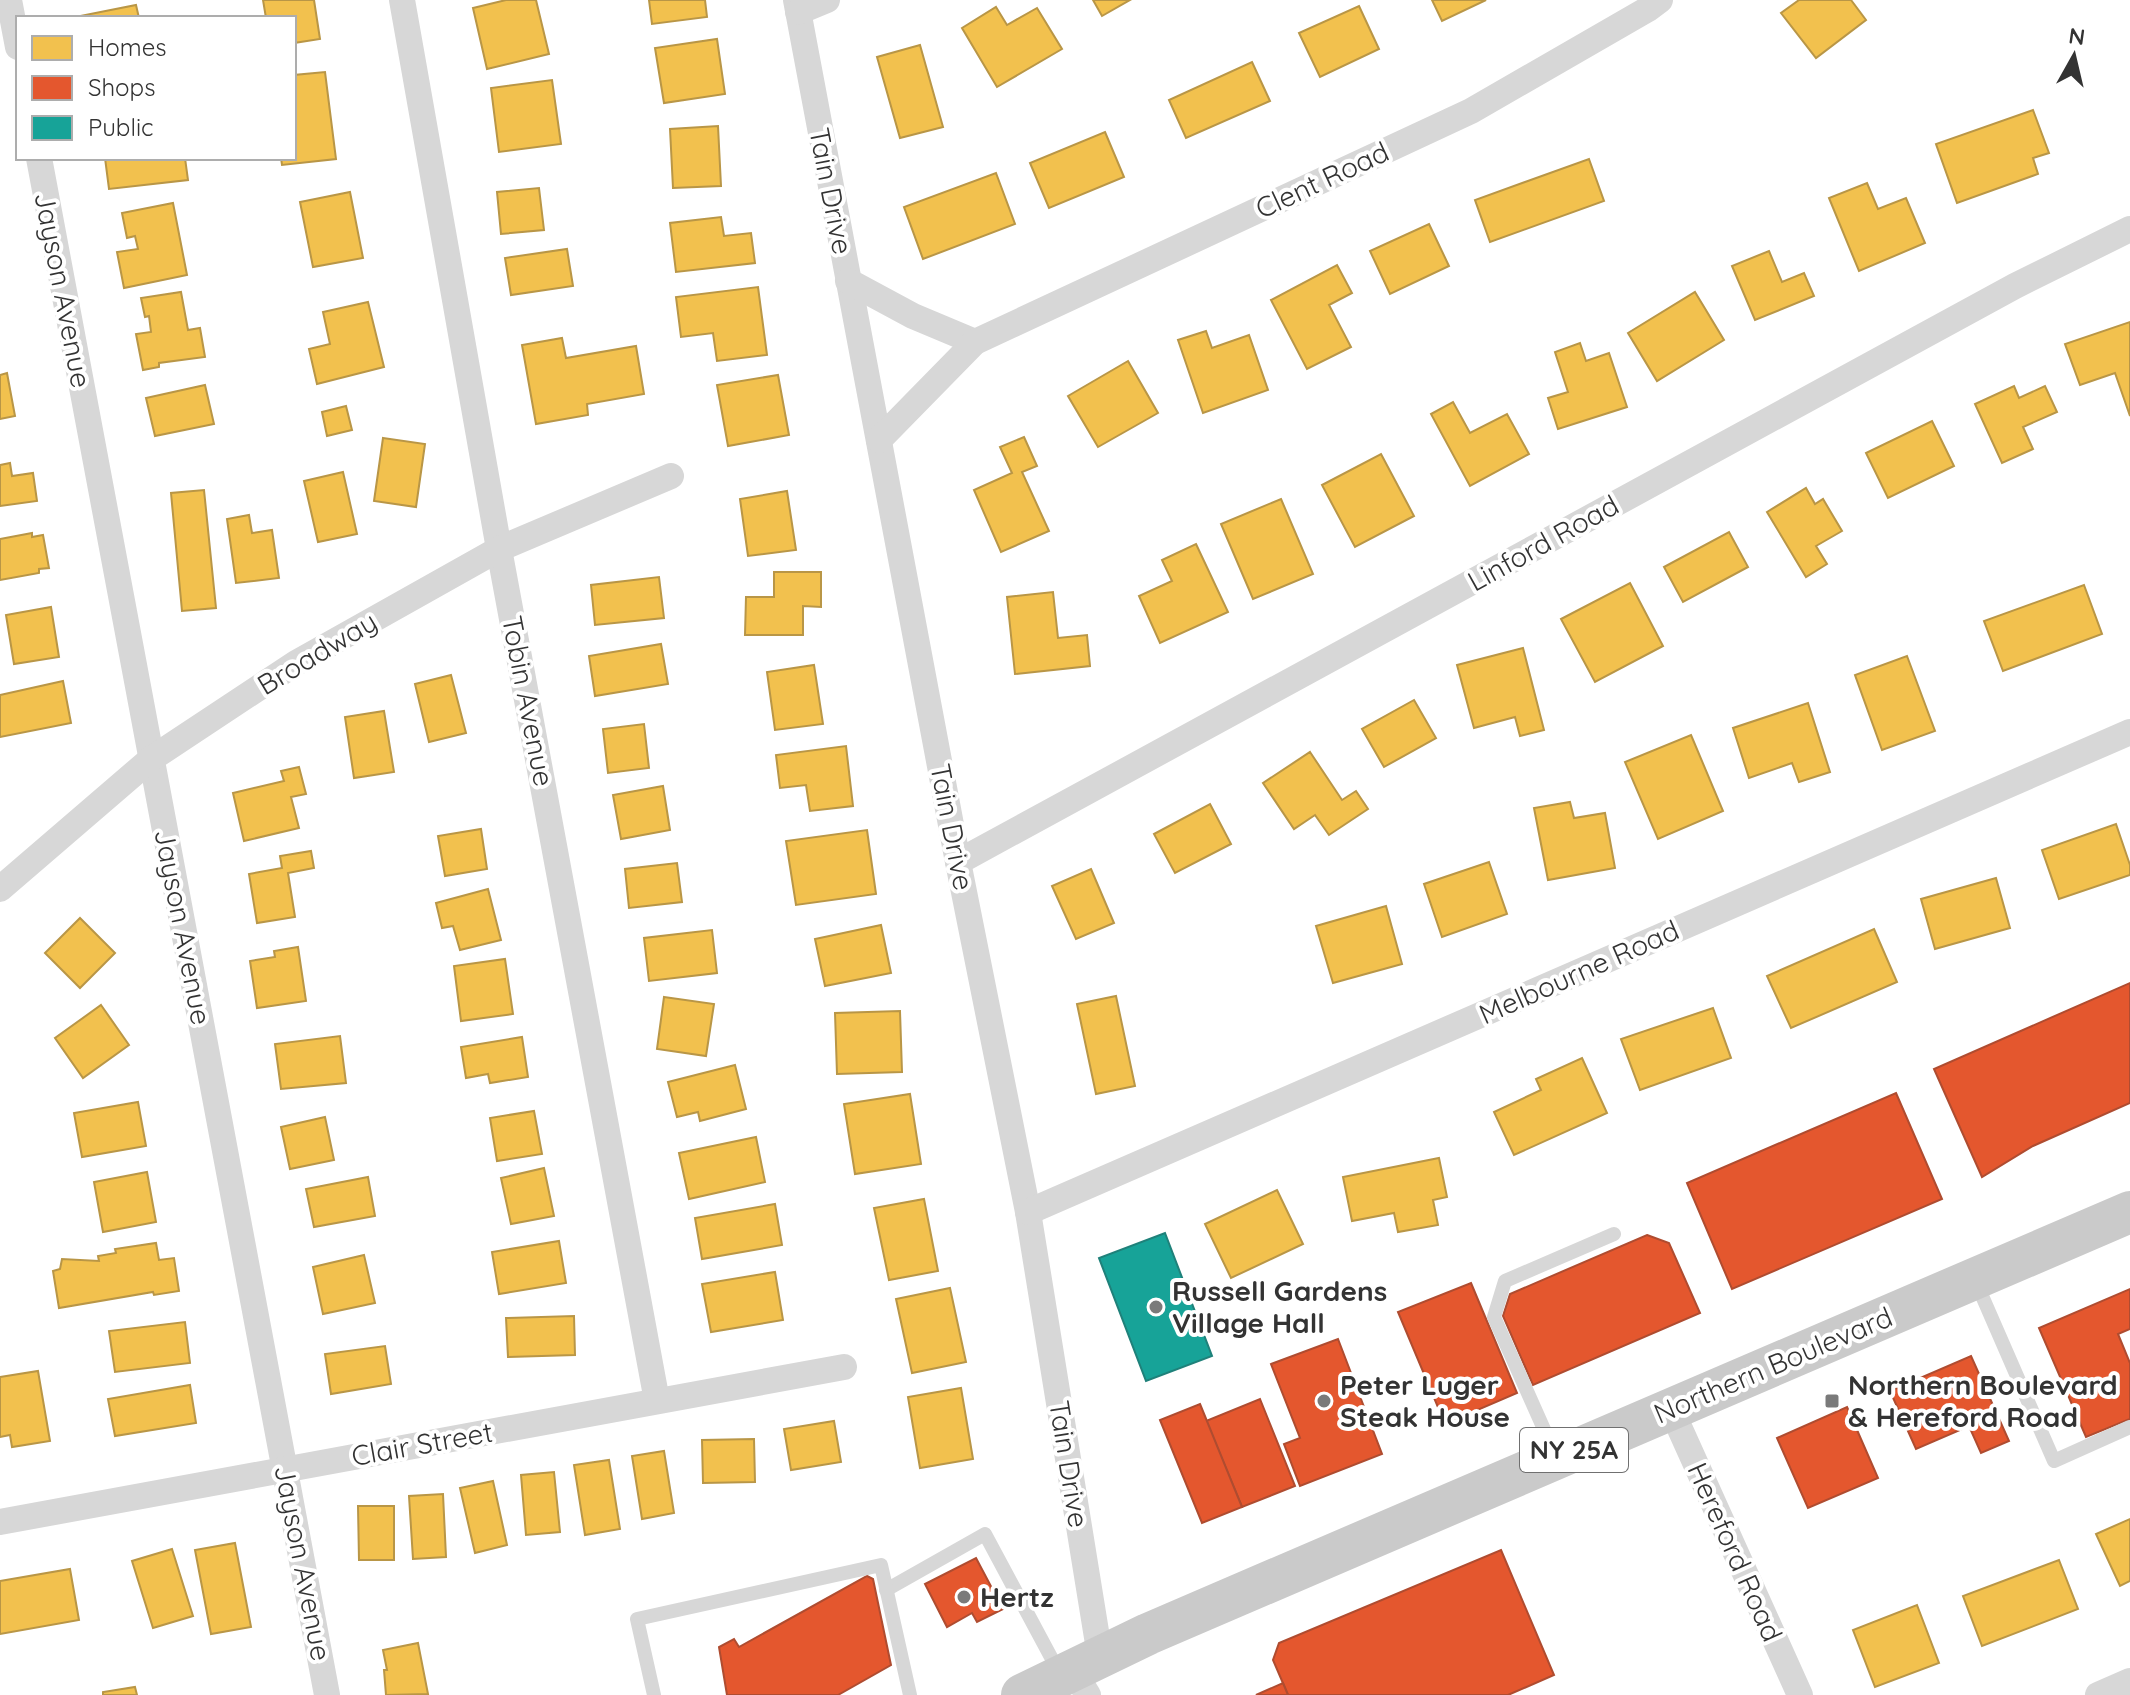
<svg xmlns="http://www.w3.org/2000/svg" width="2130" height="1695" font-family="Quicksand,sans-serif">
  <style>
    .homes { fill: #f2c14e; stroke: #b99646; stroke-width: 2 }
    .shops { fill: #e4572e; stroke: #af4c30; stroke-width: 2 }
    .public { fill: #17a398; stroke: #1f817a; stroke-width: 2 }
    .lines { fill: none; stroke-linecap: round; stroke-linejoin: round }
    .lane { stroke: #d7d7d7; stroke-width: 14 }
    .street { stroke: #d7d7d7; stroke-width: 26 }
    .primary { stroke: #cacaca; stroke-width: 42 }
    .poi-dot { fill: #7a7a7a; stroke: #fff; stroke-width: 3 }
    .labels { text-anchor: middle; stroke-width: 8; stroke-linejoin: round; paint-order: stroke }
    .shield { fill: #fff; stroke: #707070; stroke-width: 2 }
    .shield-label { font-size: 26px; font-weight: bold; fill: #333 }
    .street-label { font-size: 28px; fill: #333; stroke: #fff }
    .poi-label { font-size: 28px; font-weight: bold; fill: #333; stroke: #fff; text-anchor: start }
  </style>
  <rect width="100%" height="100%" fill="#fff"/>
  <g class="homes">
    <path d="M 263,0 L 314,0 L 320,39 L 294,43 L 294,18 L 266,18 Z"/>
    <path d="M 506,0 L 536,0 L 549,54 L 487,69 L 473,8 Z"/>
    <path d="M 649,0 L 705,0 L 707,17 L 652,24 Z"/>
    <path d="M 1093,0 L 1130,0 L 1102,16 Z"/>
    <path d="M 1432,0 L 1486,0 L 1442,21 Z"/>
    <path d="M 1799,0 L 1851,0 L 1866,20 L 1816,58 L 1781,13 Z"/>
    <path d="M 136,5 L 139,18 L 75,18 L 75,17 Z"/>
    <path d="M 1359,6 L 1379,49 L 1320,77 L 1299,33 Z"/>
    <path d="M 996,7 L 1007,25 L 1037,8 L 1062,49 L 997,87 L 962,28 Z"/>
    <path d="M 717,39 L 725,94 L 664,103 L 655,48 Z"/>
    <path d="M 920,45 L 943,127 L 900,138 L 877,57 Z"/>
    <path d="M 1252,62 L 1270,101 L 1186,138 L 1169,100 Z"/>
    <path d="M 325,72 L 336,159 L 282,165 L 281,158 L 294,158 L 294,75 Z"/>
    <path d="M 552,80 L 561,144 L 499,152 L 491,88 Z"/>
    <path d="M 2033,110 L 2049,153 L 2033,158 L 2038,174 L 1957,203 L 1936,144 Z"/>
    <path d="M 718,126 L 721,186 L 673,188 L 670,129 Z"/>
    <path d="M 1105,132 L 1124,177 L 1049,208 L 1030,163 Z"/>
    <path d="M 105,158 L 185,158 L 188,180 L 109,189 Z"/>
    <path d="M 1589,159 L 1604,201 L 1490,242 L 1475,200 Z"/>
    <path d="M 996,173 L 1015,224 L 923,259 L 904,207 Z"/>
    <path d="M 1867,183 L 1878,209 L 1906,198 L 1925,243 L 1859,271 L 1829,198 Z"/>
    <path d="M 539,188 L 544,230 L 501,234 L 497,192 Z"/>
    <path d="M 350,192 L 363,258 L 313,267 L 300,202 Z"/>
    <path d="M 173,203 L 187,275 L 124,288 L 117,252 L 138,249 L 135,236 L 127,238 L 122,213 Z"/>
    <path d="M 721,217 L 724,236 L 751,233 L 755,263 L 676,272 L 670,223 Z"/>
    <path d="M 1429,224 L 1449,266 L 1390,294 L 1370,251 Z"/>
    <path d="M 567,249 L 573,286 L 511,295 L 505,258 Z"/>
    <path d="M 1769,251 L 1782,282 L 1804,273 L 1814,296 L 1755,320 L 1732,266 Z"/>
    <path d="M 1337,265 L 1352,293 L 1329,305 L 1351,347 L 1307,369 L 1271,300 Z"/>
    <path d="M 758,287 L 767,355 L 717,361 L 713,333 L 681,337 L 676,297 Z"/>
    <path d="M 181,292 L 188,330 L 200,328 L 205,357 L 159,363 L 159,367 L 143,370 L 136,334 L 151,332 L 149,316 L 145,317 L 141,298 Z"/>
    <path d="M 1695,292 L 1724,340 L 1657,381 L 1628,333 Z"/>
    <path d="M 368,302 L 384,367 L 317,384 L 309,349 L 330,344 L 323,312 Z"/>
    <path d="M 2130,322 L 2130,416 L 2115,373 L 2080,385 L 2065,344 Z"/>
    <path d="M 1206,331 L 1212,348 L 1249,335 L 1268,390 L 1203,413 L 1178,340 Z"/>
    <path d="M 562,338 L 566,358 L 636,346 L 644,394 L 587,404 L 588,415 L 536,424 L 522,345 Z"/>
    <path d="M 1580,343 L 1586,361 L 1609,353 L 1627,407 L 1558,429 L 1548,398 L 1568,392 L 1555,352 Z"/>
    <path d="M 1128,361 L 1158,413 L 1098,447 L 1068,396 Z"/>
    <path d="M 7,373 L 15,416 L 0,419 L 0,375 Z"/>
    <path d="M 778,375 L 789,435 L 728,446 L 717,385 Z"/>
    <path d="M 205,385 L 214,424 L 155,436 L 146,398 Z"/>
    <path d="M 2014,386 L 2019,398 L 2045,386 L 2057,412 L 2023,427 L 2033,449 L 2002,463 L 1975,404 Z"/>
    <path d="M 1453,402 L 1470,433 L 1507,414 L 1529,454 L 1470,486 L 1431,414 Z"/>
    <path d="M 346,406 L 352,430 L 327,436 L 322,412 Z"/>
    <path d="M 1932,421 L 1954,466 L 1888,498 L 1866,453 Z"/>
    <path d="M 1024,437 L 1037,466 L 1022,472 L 1049,531 L 1001,552 L 974,490 L 1012,473 L 1000,447 Z"/>
    <path d="M 383,438 L 425,444 L 416,507 L 374,501 Z"/>
    <path d="M 1381,454 L 1414,516 L 1355,547 L 1322,485 Z"/>
    <path d="M 10,463 L 12,476 L 33,473 L 37,501 L 0,506 L 0,465 Z"/>
    <path d="M 343,472 L 357,534 L 318,542 L 304,481 Z"/>
    <path d="M 1806,488 L 1815,504 L 1823,499 L 1842,531 L 1816,546 L 1827,564 L 1806,577 L 1767,512 Z"/>
    <path d="M 204,490 L 216,608 L 182,611 L 171,493 Z"/>
    <path d="M 787,491 L 796,550 L 748,556 L 740,499 Z"/>
    <path d="M 1281,499 L 1313,574 L 1253,599 L 1221,524 Z"/>
    <path d="M 249,515 L 252,533 L 272,530 L 279,578 L 236,583 L 227,519 Z"/>
    <path d="M 1729,532 L 1748,567 L 1683,602 L 1664,567 Z"/>
    <path d="M 32,533 L 32,537 L 43,535 L 49,568 L 39,569 L 39,573 L 0,580 L 0,539 Z"/>
    <path d="M 1196,544 L 1228,612 L 1160,643 L 1139,596 L 1172,581 L 1162,560 Z"/>
    <path d="M 774,572 L 821,572 L 821,607 L 803,606 L 803,635 L 745,635 L 746,597 L 774,597 Z"/>
    <path d="M 659,577 L 664,618 L 595,625 L 591,585 Z"/>
    <path d="M 1630,583 L 1663,646 L 1595,682 L 1561,619 Z"/>
    <path d="M 2084,585 L 2102,634 L 2003,671 L 1984,621 Z"/>
    <path d="M 1053,592 L 1058,638 L 1087,635 L 1090,666 L 1015,674 L 1007,597 Z"/>
    <path d="M 51,607 L 59,657 L 14,664 L 6,615 Z"/>
    <path d="M 661,644 L 668,684 L 595,696 L 589,656 Z"/>
    <path d="M 1523,648 L 1544,730 L 1520,736 L 1515,717 L 1474,728 L 1457,665 Z"/>
    <path d="M 1907,656 L 1935,731 L 1882,750 L 1855,675 Z"/>
    <path d="M 814,665 L 823,724 L 775,730 L 767,672 Z"/>
    <path d="M 451,675 L 466,733 L 429,742 L 415,684 Z"/>
    <path d="M 63,681 L 71,723 L 0,737 L 0,695 Z"/>
    <path d="M 1414,700 L 1436,738 L 1384,767 L 1362,729 Z"/>
    <path d="M 1808,703 L 1830,772 L 1799,782 L 1792,763 L 1749,778 L 1733,728 Z"/>
    <path d="M 384,711 L 394,772 L 354,778 L 345,717 Z"/>
    <path d="M 644,724 L 649,768 L 608,773 L 603,729 Z"/>
    <path d="M 1691,735 L 1723,811 L 1658,839 L 1625,762 Z"/>
    <path d="M 846,746 L 853,806 L 810,811 L 806,785 L 780,788 L 776,755 Z"/>
    <path d="M 1310,752 L 1342,800 L 1356,791 L 1368,809 L 1329,835 L 1315,815 L 1294,829 L 1263,783 Z"/>
    <path d="M 299,767 L 306,794 L 291,797 L 299,828 L 244,841 L 233,793 L 284,781 L 281,771 Z"/>
    <path d="M 663,786 L 670,830 L 621,839 L 613,795 Z"/>
    <path d="M 1570,802 L 1574,818 L 1605,813 L 1615,868 L 1548,880 L 1534,808 Z"/>
    <path d="M 1210,804 L 1231,844 L 1175,873 L 1154,834 Z"/>
    <path d="M 2116,824 L 2130,865 L 2130,875 L 2059,899 L 2042,850 Z"/>
    <path d="M 481,829 L 487,869 L 445,876 L 438,836 Z"/>
    <path d="M 867,830 L 876,894 L 796,905 L 786,841 Z"/>
    <path d="M 311,851 L 314,868 L 288,873 L 295,917 L 257,923 L 249,874 L 282,868 L 280,856 Z"/>
    <path d="M 1489,862 L 1507,914 L 1442,937 L 1424,884 Z"/>
    <path d="M 677,863 L 682,902 L 629,908 L 625,869 Z"/>
    <path d="M 1091,869 L 1114,923 L 1076,939 L 1052,886 Z"/>
    <path d="M 1996,878 L 2010,928 L 1935,949 L 1921,899 Z"/>
    <path d="M 488,889 L 501,940 L 460,950 L 453,926 L 442,928 L 436,903 Z"/>
    <path d="M 1386,906 L 1402,964 L 1333,983 L 1316,926 Z"/>
    <path d="M 80,918 L 115,953 L 80,988 L 45,953 Z"/>
    <path d="M 881,925 L 891,973 L 825,986 L 815,939 Z"/>
    <path d="M 1874,929 L 1897,982 L 1791,1028 L 1767,976 Z"/>
    <path d="M 712,930 L 717,973 L 649,981 L 644,938 Z"/>
    <path d="M 298,947 L 306,1001 L 257,1008 L 250,961 L 275,957 L 274,951 Z"/>
    <path d="M 505,959 L 513,1014 L 461,1021 L 454,966 Z"/>
    <path d="M 1116,996 L 1135,1086 L 1096,1094 L 1077,1004 Z"/>
    <path d="M 664,997 L 714,1004 L 706,1056 L 657,1049 Z"/>
    <path d="M 101,1005 L 129,1045 L 83,1078 L 55,1038 Z"/>
    <path d="M 1713,1008 L 1731,1058 L 1640,1090 L 1621,1039 Z"/>
    <path d="M 900,1011 L 902,1072 L 837,1074 L 835,1013 Z"/>
    <path d="M 340,1036 L 346,1083 L 281,1089 L 275,1044 Z"/>
    <path d="M 522,1037 L 528,1077 L 490,1083 L 488,1074 L 466,1078 L 461,1047 Z"/>
    <path d="M 1582,1058 L 1607,1113 L 1514,1155 L 1494,1112 L 1541,1090 L 1536,1079 Z"/>
    <path d="M 735,1065 L 746,1109 L 700,1121 L 698,1112 L 677,1117 L 668,1082 Z"/>
    <path d="M 910,1094 L 921,1164 L 855,1174 L 844,1104 Z"/>
    <path d="M 138,1102 L 146,1146 L 82,1157 L 74,1113 Z"/>
    <path d="M 534,1111 L 542,1154 L 497,1161 L 490,1118 Z"/>
    <path d="M 325,1117 L 334,1160 L 290,1169 L 281,1127 Z"/>
    <path d="M 756,1137 L 765,1182 L 689,1199 L 679,1153 Z"/>
    <path d="M 1439,1158 L 1447,1197 L 1433,1200 L 1438,1225 L 1398,1232 L 1394,1213 L 1352,1221 L 1343,1177 Z"/>
    <path d="M 544,1168 L 554,1216 L 511,1224 L 501,1178 Z"/>
    <path d="M 147,1172 L 156,1222 L 103,1232 L 94,1182 Z"/>
    <path d="M 368,1177 L 375,1216 L 314,1227 L 306,1189 Z"/>
    <path d="M 1277,1190 L 1303,1244 L 1231,1278 L 1205,1224 Z"/>
    <path d="M 924,1199 L 938,1271 L 889,1280 L 874,1208 Z"/>
    <path d="M 775,1204 L 782,1245 L 702,1259 L 695,1218 Z"/>
    <path d="M 559,1241 L 566,1283 L 499,1294 L 492,1252 Z"/>
    <path d="M 156,1243 L 159,1260 L 174,1258 L 179,1291 L 154,1295 L 153,1292 L 59,1308 L 53,1271 L 60,1269 L 62,1259 L 99,1261 L 98,1256 L 116,1253 L 115,1249 Z"/>
    <path d="M 364,1255 L 375,1303 L 323,1314 L 313,1267 Z"/>
    <path d="M 775,1272 L 783,1320 L 711,1332 L 702,1284 Z"/>
    <path d="M 950,1288 L 966,1362 L 912,1373 L 896,1299 Z"/>
    <path d="M 574,1316 L 575,1355 L 508,1357 L 506,1318 Z"/>
    <path d="M 185,1322 L 190,1363 L 115,1372 L 109,1331 Z"/>
    <path d="M 385,1346 L 391,1384 L 331,1394 L 325,1354 Z"/>
    <path d="M 38,1371 L 50,1441 L 12,1447 L 10,1435 L 0,1437 L 0,1377 Z"/>
    <path d="M 190,1385 L 196,1423 L 115,1436 L 108,1399 Z"/>
    <path d="M 961,1388 L 973,1459 L 920,1468 L 908,1397 Z"/>
    <path d="M 834,1421 L 841,1462 L 791,1470 L 784,1429 Z"/>
    <path d="M 754,1439 L 755,1482 L 703,1483 L 702,1440 Z"/>
    <path d="M 664,1451 L 674,1513 L 642,1519 L 632,1456 Z"/>
    <path d="M 609,1460 L 620,1529 L 585,1535 L 574,1465 Z"/>
    <path d="M 554,1472 L 560,1532 L 526,1535 L 521,1475 Z"/>
    <path d="M 493,1481 L 507,1545 L 475,1553 L 460,1488 Z"/>
    <path d="M 443,1494 L 446,1557 L 413,1559 L 409,1496 Z"/>
    <path d="M 358,1506 L 394,1506 L 394,1560 L 359,1560 Z"/>
    <path d="M 2130,1519 L 2130,1581 L 2120,1586 L 2096,1534 Z"/>
    <path d="M 235,1543 L 251,1627 L 211,1634 L 195,1550 Z"/>
    <path d="M 172,1549 L 193,1616 L 153,1628 L 132,1561 Z"/>
    <path d="M 2059,1560 L 2078,1609 L 1982,1646 L 1963,1596 Z"/>
    <path d="M 70,1569 L 79,1620 L 0,1634 L 0,1581 Z"/>
    <path d="M 1917,1605 L 1939,1663 L 1875,1687 L 1853,1630 Z"/>
    <path d="M 418,1643 L 428,1694 L 386,1695 L 384,1670 L 387,1670 L 383,1650 Z"/>
    <path d="M 135,1687 L 137,1695 L 103,1695 L 103,1692 Z"/>
  </g>
  <g class="shops">
    <path d="M 2130,983 L 2130,1103 L 2033,1146 L 1982,1177 L 1934,1069 Z"/>
    <path d="M 1896,1093 L 1942,1199 L 1732,1289 L 1687,1183 Z"/>
    <path d="M 1647,1235 L 1669,1243 L 1700,1313 L 1533,1385 L 1503,1316 L 1510,1294 Z"/>
    <path d="M 1471,1283 L 1517,1393 L 1445,1424 L 1398,1312 Z"/>
    <path d="M 2130,1289 L 2130,1329 L 2118,1334 L 2130,1363 L 2130,1419 L 2086,1437 L 2039,1328 Z"/>
    <path d="M 1338,1339 L 1382,1454 L 1300,1486 L 1284,1444 L 1300,1438 L 1271,1364 Z"/>
    <path d="M 1971,1356 L 2009,1441 L 1981,1453 L 1969,1426 L 1916,1449 L 1890,1391 Z"/>
    <path d="M 1260,1399 L 1295,1486 L 1242,1507 L 1206,1421 Z"/>
    <path d="M 1200,1404 L 1242,1507 L 1202,1523 L 1160,1420 Z"/>
    <path d="M 1847,1407 L 1878,1478 L 1808,1508 L 1777,1438 Z"/>
    <path d="M 1501,1550 L 1554,1675 L 1508,1695 L 1288,1695 L 1273,1660 L 1279,1643 Z"/>
    <path d="M 976,1558 L 1003,1609 L 977,1622 L 972,1613 L 947,1627 L 925,1584 Z"/>
    <path d="M 867,1576 L 873,1579 L 891,1665 L 838,1695 L 727,1695 L 719,1647 L 734,1639 L 739,1647 Z"/>
    <path d="M 1283,1683 L 1288,1695 L 1256,1695 Z"/>
  </g>
  <path class="public" d="M 1165,1233 L 1212,1356 L 1146,1381 L 1099,1258 Z"/>
  <g class="lines">
    <g class="lane">
      <path d="M 1976,1282 L 2054,1461 L 2130,1427"/>
      <path d="M 1555,1454 L 1494,1317 L 1505,1281 L 1614,1234"/>
      <path d="M 886,1590 L 985,1534 L 1060,1674"/>
      <path d="M 654,1695 L 637,1619 L 881,1565 L 910,1695"/>
    </g>
    <g class="street">
      <path d="M 9,0 L 18,47"/>
      <path d="M 402,0 L 499,549 L 657,1401"/>
      <path d="M 796,0 L 958,862 L 1028,1212 L 1100,1656"/>
      <path d="M 798,12 L 827,0"/>
      <path d="M 39,158 L 327,1695"/>
      <path d="M 848,281 L 913,316 L 975,342"/>
      <path d="M 879,440 L 975,342 L 1471,111 L 1648,9 L 1660,0"/>
      <path d="M 958,862 L 2015,286 L 2130,229"/>
      <path d="M 0,889 L 151,759 L 296,663 L 499,549 L 671,476"/>
      <path d="M 1028,1212 L 2130,732"/>
      <path d="M 1671,1409 L 1800,1695"/>
      <path d="M 0,1522 L 844,1367"/>
      <path d="M 1072,1669 L 1088,1695"/>
      <path d="M 2098,1695 L 2130,1681"/>
    </g>
    <path class="primary" d="M 1022,1695 L 1148,1634 L 2130,1212"/>
  </g>
  <g class="poi-dot">
    <circle cx="1156" cy="1307" r="8"/>
    <circle cx="1324" cy="1401" r="8"/>
    <rect x="1824" y="1393" width="16" height="16" rx="4"/>
    <circle cx="964" cy="1597" r="8"/>
  </g>
  <g class="labels">
    <rect class="shield" x="1520" y="1428" width="108" height="44" rx="6"/>
    <g class="shield-label">
      <text x="1574" y="1459">NY 25A</text>
    </g>
    <g class="street-label">
      <text transform="translate(1322 180) rotate(-25)" y="10">Clent Road</text>
      <text transform="translate(831 191) rotate(79)" y="10">Tain Drive</text>
      <text transform="translate(63 290) rotate(79)" y="10">Jayson Avenue</text>
      <text transform="translate(1543 543) rotate(-29)" y="10">Linford Road</text>
      <text transform="translate(317 653) rotate(-31)" y="10">Broadway</text>
      <text transform="translate(528 701) rotate(79)" y="10">Tobin Avenue</text>
      <text transform="translate(952 827) rotate(79)" y="10">Tain Drive</text>
      <text transform="translate(183 927) rotate(79)" y="10">Jayson Avenue</text>
      <text transform="translate(1579 972) rotate(-24)" y="10">Melbourne Road</text>
      <text transform="translate(1773 1365) rotate(-23)" y="10">Northern Boulevard</text>
      <text transform="translate(422 1444) rotate(-10)" y="10">Clair Street</text>
      <text transform="translate(1069 1464) rotate(81)" y="10">Tain Drive</text>
      <text transform="translate(1735 1552) rotate(66)" y="10">Hereford Road</text>
      <text transform="translate(303 1563) rotate(79)" y="10">Jayson Avenue</text>
    </g>
    <g class="poi-label">
      <text x="1172" y="1301">Russell Gardens<tspan x="1172" dy="32">Village Hall</tspan></text>
      <text x="1340" y="1395">Peter Luger<tspan x="1340" dy="32">Steak House</tspan></text>
      <text x="1848" y="1395">Northern Boulevard<tspan x="1848" dy="32">&amp; Hereford Road</tspan></text>
      <text x="980" y="1607">Hertz</text>
    </g>
  </g>
  <rect x="16" y="16" width="280" height="144" fill="#ffffff" stroke="#adadad" stroke-width="2"/>
  <rect x="32" y="36" width="40" height="24" fill="#f2c14e" stroke="#adadad" stroke-width="2"/>
  <text x="88" y="56" font-size="24" fill="#333333">Homes</text>
  <rect x="32" y="76" width="40" height="24" fill="#e4572e" stroke="#adadad" stroke-width="2"/>
  <text x="88" y="96" font-size="24" fill="#333333">Shops</text>
  <rect x="32" y="116" width="40" height="24" fill="#17a398" stroke="#adadad" stroke-width="2"/>
  <text x="88" y="136" font-size="24" fill="#333333">Public</text>
  <g transform="translate(2074 56) rotate(8)" stroke="#ffffff" stroke-width="6" paint-order="stroke">
  <path d="M0-6L14 30L0 20L-14 30Z" fill="#333333"/>
  <text y="-12" font-size="22" font-weight="bold" text-anchor="middle" fill="#333333">N</text>
  </g>
</svg>
